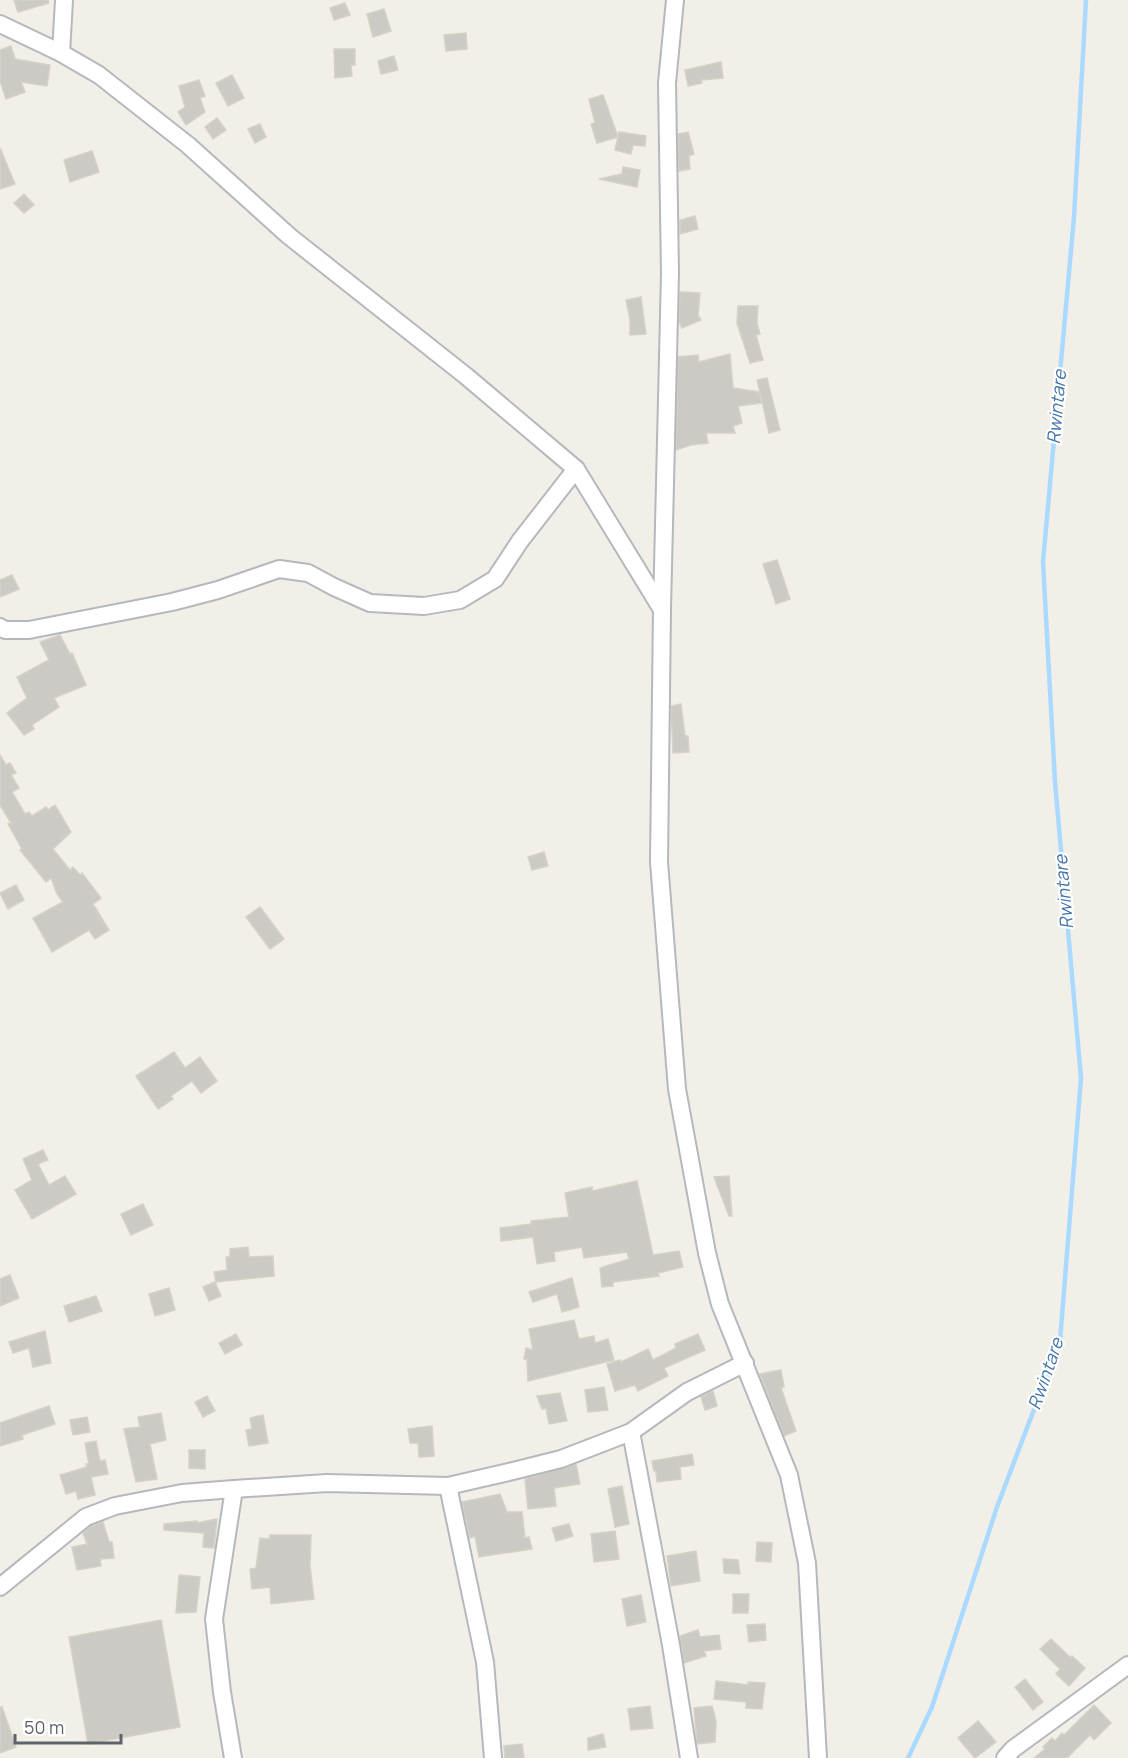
<svg xmlns="http://www.w3.org/2000/svg" width="1128" height="1758" font-family="Manrope,sans-serif">
  <style>
    .lines { fill: none; stroke-linecap: round; stroke-linejoin: round }
    .stream { stroke: #aadaff; stroke-width: 4.5 }
    .building { fill: #cccac5; stroke: #d6d1c6; stroke-width: 1.5 }
    .minor-casing { stroke: #b5b8bc; stroke-width: 20 }
    .minor { stroke: #fff; stroke-width: 16 }
    .labels { text-anchor: middle; stroke-width: 4.5; stroke-linejoin: round; paint-order: stroke }
    .water-label { font-size: 18px; font-style: italic; fill: #4174aa; stroke: #fff }
  </style>
  <rect width="100%" height="100%" fill="#f1efe8"/>
  <g class="lines">
    <path class="stream" d="M 908,1758 L 932,1707 L 997,1507 L 1060,1341 L 1081,1078 L 1055,782 L 1043,562 L 1074,217 L 1086,0"/>
  </g>
  <g class="building">
    <path d="M 14,0 L 48,0 L 49,3 L 18,12 Z"/>
    <path d="M 345,3 L 350,15 L 334,20 L 330,8 Z"/>
    <path d="M 384,9 L 391,31 L 373,37 L 367,14 Z"/>
    <path d="M 466,33 L 467,49 L 446,51 L 444,35 Z"/>
    <path d="M 11,46 L 15,59 L 50,65 L 47,86 L 21,82 L 25,92 L 6,99 L 0,81 L 0,50 Z"/>
    <path d="M 334,49 L 355,49 L 355,65 L 351,65 L 352,76 L 335,78 Z"/>
    <path d="M 394,56 L 398,70 L 381,74 L 378,61 Z"/>
    <path d="M 721,62 L 723,78 L 701,80 L 702,83 L 688,86 L 685,70 Z"/>
    <path d="M 232,75 L 244,98 L 228,106 L 216,83 Z"/>
    <path d="M 199,80 L 205,96 L 200,98 L 205,112 L 186,125 L 178,112 L 185,107 L 179,86 Z"/>
    <path d="M 603,95 L 618,137 L 597,143 L 591,124 L 595,123 L 589,99 Z"/>
    <path d="M 217,118 L 226,130 L 213,139 L 205,127 Z"/>
    <path d="M 260,124 L 266,137 L 255,143 L 248,129 Z"/>
    <path d="M 619,132 L 646,136 L 645,146 L 633,145 L 631,154 L 615,150 Z"/>
    <path d="M 688,132 L 694,154 L 689,156 L 690,169 L 679,171 L 678,134 Z"/>
    <path d="M 0,148 L 15,184 L 0,189 Z"/>
    <path d="M 92,151 L 99,172 L 70,182 L 64,160 Z"/>
    <path d="M 623,167 L 640,170 L 637,187 L 599,179 L 622,174 Z"/>
    <path d="M 24,194 L 34,205 L 24,213 L 14,203 Z"/>
    <path d="M 695,216 L 698,229 L 680,234 L 680,220 Z"/>
    <path d="M 680,292 L 700,293 L 698,315 L 701,320 L 682,328 L 679,322 Z"/>
    <path d="M 641,297 L 646,334 L 630,335 L 630,319 L 626,300 Z"/>
    <path d="M 738,306 L 758,306 L 757,323 L 760,334 L 756,335 L 763,360 L 750,363 L 737,323 Z"/>
    <path d="M 730,354 L 733,388 L 760,392 L 757,380 L 767,378 L 780,430 L 769,433 L 760,392 L 761,403 L 738,406 L 742,423 L 733,426 L 735,433 L 706,433 L 708,443 L 691,445 L 676,450 L 678,357 L 698,355 L 699,362 Z"/>
    <path d="M 777,560 L 790,599 L 776,604 L 763,564 Z"/>
    <path d="M 12,575 L 19,589 L 0,597 L 0,580 Z"/>
    <path d="M 60,635 L 70,654 L 72,653 L 86,685 L 54,698 L 59,707 L 32,725 L 34,729 L 24,735 L 7,713 L 27,698 L 17,677 L 49,660 L 40,642 Z"/>
    <path d="M 681,704 L 685,736 L 688,736 L 689,752 L 673,753 L 671,706 Z"/>
    <path d="M 0,755 L 6,765 L 10,763 L 16,773 L 11,775 L 19,788 L 12,792 L 25,814 L 29,812 L 32,816 L 46,807 L 48,810 L 55,805 L 71,832 L 53,849 L 70,870 L 73,867 L 80,875 L 82,873 L 101,898 L 93,904 L 109,930 L 95,939 L 89,930 L 52,952 L 33,918 L 63,902 L 57,894 L 51,878 L 46,882 L 20,850 L 22,849 L 8,824 L 11,823 L 0,805 Z"/>
    <path d="M 544,852 L 548,866 L 532,870 L 528,857 Z"/>
    <path d="M 16,885 L 24,900 L 8,909 L 0,893 Z"/>
    <path d="M 260,907 L 284,939 L 270,949 L 246,917 Z"/>
    <path d="M 174,1052 L 185,1068 L 200,1057 L 217,1081 L 201,1093 L 192,1081 L 171,1096 L 173,1099 L 158,1109 L 136,1076 Z"/>
    <path d="M 43,1150 L 48,1160 L 38,1164 L 49,1185 L 65,1176 L 76,1194 L 32,1219 L 15,1190 L 32,1180 L 23,1159 Z"/>
    <path d="M 729,1176 L 732,1216 L 729,1216 L 714,1177 Z"/>
    <path d="M 637,1181 L 653,1255 L 679,1251 L 683,1267 L 658,1273 L 659,1276 L 613,1282 L 613,1286 L 602,1287 L 600,1268 L 629,1259 L 627,1252 L 584,1258 L 582,1247 L 554,1252 L 555,1261 L 537,1264 L 533,1237 L 501,1241 L 500,1228 L 531,1224 L 531,1221 L 569,1217 L 565,1193 L 592,1187 L 592,1191 Z"/>
    <path d="M 143,1204 L 153,1225 L 131,1235 L 121,1214 Z"/>
    <path d="M 248,1247 L 249,1257 L 273,1256 L 274,1276 L 216,1282 L 214,1272 L 227,1270 L 226,1257 L 230,1257 L 230,1249 Z"/>
    <path d="M 10,1275 L 19,1298 L 0,1306 L 0,1279 Z"/>
    <path d="M 572,1278 L 579,1307 L 562,1312 L 557,1294 L 533,1302 L 529,1292 Z"/>
    <path d="M 215,1282 L 221,1296 L 209,1301 L 203,1287 Z"/>
    <path d="M 169,1288 L 175,1310 L 155,1316 L 149,1294 Z"/>
    <path d="M 96,1296 L 102,1311 L 69,1322 L 64,1306 Z"/>
    <path d="M 574,1320 L 579,1339 L 594,1336 L 595,1343 L 608,1339 L 614,1360 L 528,1381 L 527,1359 L 524,1359 L 526,1348 L 533,1350 L 529,1329 Z"/>
    <path d="M 45,1331 L 51,1363 L 33,1367 L 29,1348 L 13,1353 L 9,1342 Z"/>
    <path d="M 236,1334 L 242,1345 L 225,1354 L 219,1343 Z"/>
    <path d="M 698,1334 L 705,1350 L 664,1368 L 668,1376 L 638,1391 L 635,1385 L 615,1391 L 607,1364 L 620,1360 L 621,1362 L 648,1349 L 653,1360 L 676,1348 L 675,1344 Z"/>
    <path d="M 781,1370 L 784,1387 L 781,1388 L 796,1431 L 784,1436 L 760,1374 Z"/>
    <path d="M 604,1387 L 608,1410 L 588,1412 L 585,1390 Z"/>
    <path d="M 713,1391 L 717,1406 L 705,1410 L 701,1397 Z"/>
    <path d="M 560,1393 L 567,1421 L 549,1424 L 546,1408 L 542,1409 L 537,1396 Z"/>
    <path d="M 207,1396 L 215,1411 L 203,1417 L 195,1402 Z"/>
    <path d="M 49,1406 L 55,1424 L 22,1435 L 23,1439 L 0,1446 L 0,1423 Z"/>
    <path d="M 161,1413 L 166,1440 L 150,1444 L 157,1479 L 136,1482 L 124,1429 L 140,1427 L 138,1417 Z"/>
    <path d="M 263,1415 L 268,1443 L 249,1446 L 246,1430 L 252,1429 L 250,1418 Z"/>
    <path d="M 87,1417 L 90,1432 L 73,1435 L 70,1420 Z"/>
    <path d="M 432,1426 L 434,1456 L 419,1457 L 418,1443 L 410,1443 L 408,1429 Z"/>
    <path d="M 96,1441 L 100,1461 L 105,1460 L 108,1474 L 91,1477 L 95,1495 L 78,1499 L 76,1491 L 66,1494 L 60,1475 L 87,1467 L 86,1464 L 89,1464 L 85,1443 Z"/>
    <path d="M 189,1450 L 205,1450 L 205,1469 L 189,1468 Z"/>
    <path d="M 692,1454 L 694,1465 L 680,1467 L 681,1479 L 657,1482 L 656,1471 L 654,1471 L 652,1461 Z"/>
    <path d="M 576,1464 L 580,1484 L 554,1488 L 556,1506 L 528,1509 L 525,1479 Z"/>
    <path d="M 622,1486 L 629,1524 L 615,1527 L 608,1489 Z"/>
    <path d="M 500,1494 L 507,1512 L 522,1512 L 525,1538 L 529,1537 L 532,1549 L 479,1557 L 475,1536 L 470,1538 L 462,1502 Z"/>
    <path d="M 217,1519 L 214,1548 L 203,1547 L 204,1533 L 164,1530 L 164,1524 L 197,1521 L 197,1523 Z"/>
    <path d="M 103,1522 L 109,1542 L 112,1542 L 114,1558 L 100,1559 L 101,1566 L 77,1570 L 72,1547 L 87,1544 L 83,1533 L 91,1526 Z"/>
    <path d="M 569,1524 L 573,1536 L 556,1541 L 552,1528 Z"/>
    <path d="M 615,1531 L 619,1559 L 594,1562 L 591,1534 Z"/>
    <path d="M 270,1535 L 311,1535 L 310,1566 L 314,1599 L 271,1604 L 270,1587 L 252,1589 L 250,1569 L 256,1568 L 260,1538 L 269,1539 Z"/>
    <path d="M 757,1542 L 772,1543 L 771,1562 L 756,1561 Z"/>
    <path d="M 696,1551 L 700,1581 L 671,1586 L 667,1556 Z"/>
    <path d="M 723,1559 L 738,1560 L 740,1574 L 724,1573 Z"/>
    <path d="M 179,1575 L 200,1577 L 196,1612 L 176,1613 Z"/>
    <path d="M 733,1594 L 749,1594 L 748,1613 L 733,1613 Z"/>
    <path d="M 641,1595 L 646,1622 L 627,1626 L 622,1599 Z"/>
    <path d="M 161,1620 L 180,1727 L 88,1744 L 69,1637 Z"/>
    <path d="M 765,1624 L 766,1640 L 749,1642 L 747,1625 Z"/>
    <path d="M 698,1630 L 700,1637 L 719,1635 L 721,1649 L 704,1651 L 706,1656 L 684,1663 L 680,1636 Z"/>
    <path d="M 1051,1639 L 1071,1658 L 1072,1656 L 1085,1668 L 1069,1686 L 1056,1674 L 1060,1669 L 1040,1649 Z"/>
    <path d="M 1025,1679 L 1043,1702 L 1033,1710 L 1015,1687 Z"/>
    <path d="M 716,1681 L 748,1685 L 748,1682 L 765,1683 L 762,1709 L 746,1708 L 746,1702 L 714,1699 Z"/>
    <path d="M 1094,1705 L 1111,1723 L 1094,1740 L 1090,1735 L 1067,1758 L 1034,1758 L 1045,1749 L 1043,1747 L 1052,1738 L 1055,1741 L 1062,1733 L 1064,1735 Z"/>
    <path d="M 650,1706 L 653,1728 L 631,1730 L 628,1709 Z"/>
    <path d="M 712,1706 L 716,1721 L 715,1742 L 697,1744 L 694,1708 Z"/>
    <path d="M 0,1707 L 2,1707 L 16,1747 L 0,1753 Z"/>
    <path d="M 978,1721 L 996,1742 L 975,1758 L 958,1738 Z"/>
    <path d="M 603,1734 L 606,1747 L 588,1750 L 588,1738 Z"/>
    <path d="M 522,1744 L 524,1758 L 505,1758 L 504,1746 Z"/>
  </g>
  <g class="lines">
    <defs>
      <g id="minor">
        <path d="M 675,0 L 667,83 L 670,273 L 662,609 L 659,862 L 677,1089 L 707,1253 L 720,1304 L 789,1475 L 807,1563 L 818,1758"/>
        <path d="M 0,24 L 61,53 L 99,75 L 188,145 L 289,236 L 466,376 L 576,469 L 661,608"/>
        <path d="M 61,53 L 64,0"/>
        <path d="M 0,627 L 5,630 L 29,630 L 172,602 L 218,590 L 279,569 L 308,573 L 334,587 L 370,603 L 424,606 L 460,600 L 495,579 L 520,541 L 576,469"/>
        <path d="M 631,1432 L 671,1645 L 689,1758"/>
        <path d="M 448,1486 L 485,1662 L 493,1758"/>
        <path d="M 0,1587 L 86,1517 L 115,1506 L 182,1493 L 234,1489 L 327,1483 L 448,1486 L 513,1471 L 561,1459 L 631,1432 L 687,1392 L 745,1363"/>
        <path d="M 233,1758 L 222,1692 L 214,1619 L 234,1489"/>
        <path d="M 1005,1758 L 1013,1749 L 1128,1665"/>
      </g>
    </defs>
    <use href="#minor" class="minor-casing"/>
    <use href="#minor" class="minor"/>
  </g>
  <g class="labels">
    <g class="water-label">
      <text transform="translate(1057 407) rotate(-85)" y="6">Rwintare</text>
      <text transform="translate(1064 892) rotate(-95)" y="6">Rwintare</text>
      <text transform="translate(1046 1374) rotate(-71)" y="6">Rwintare</text>
    </g>
  </g>
  <path d="M15 1734v9h106v-9" fill="none" stroke="#5f6368" stroke-width="3"/>
  <text x="24" y="1734" font-size="18" fill="#5f6368" stroke="#ffffff" stroke-width="4.5" paint-order="stroke">50 m</text>
</svg>
